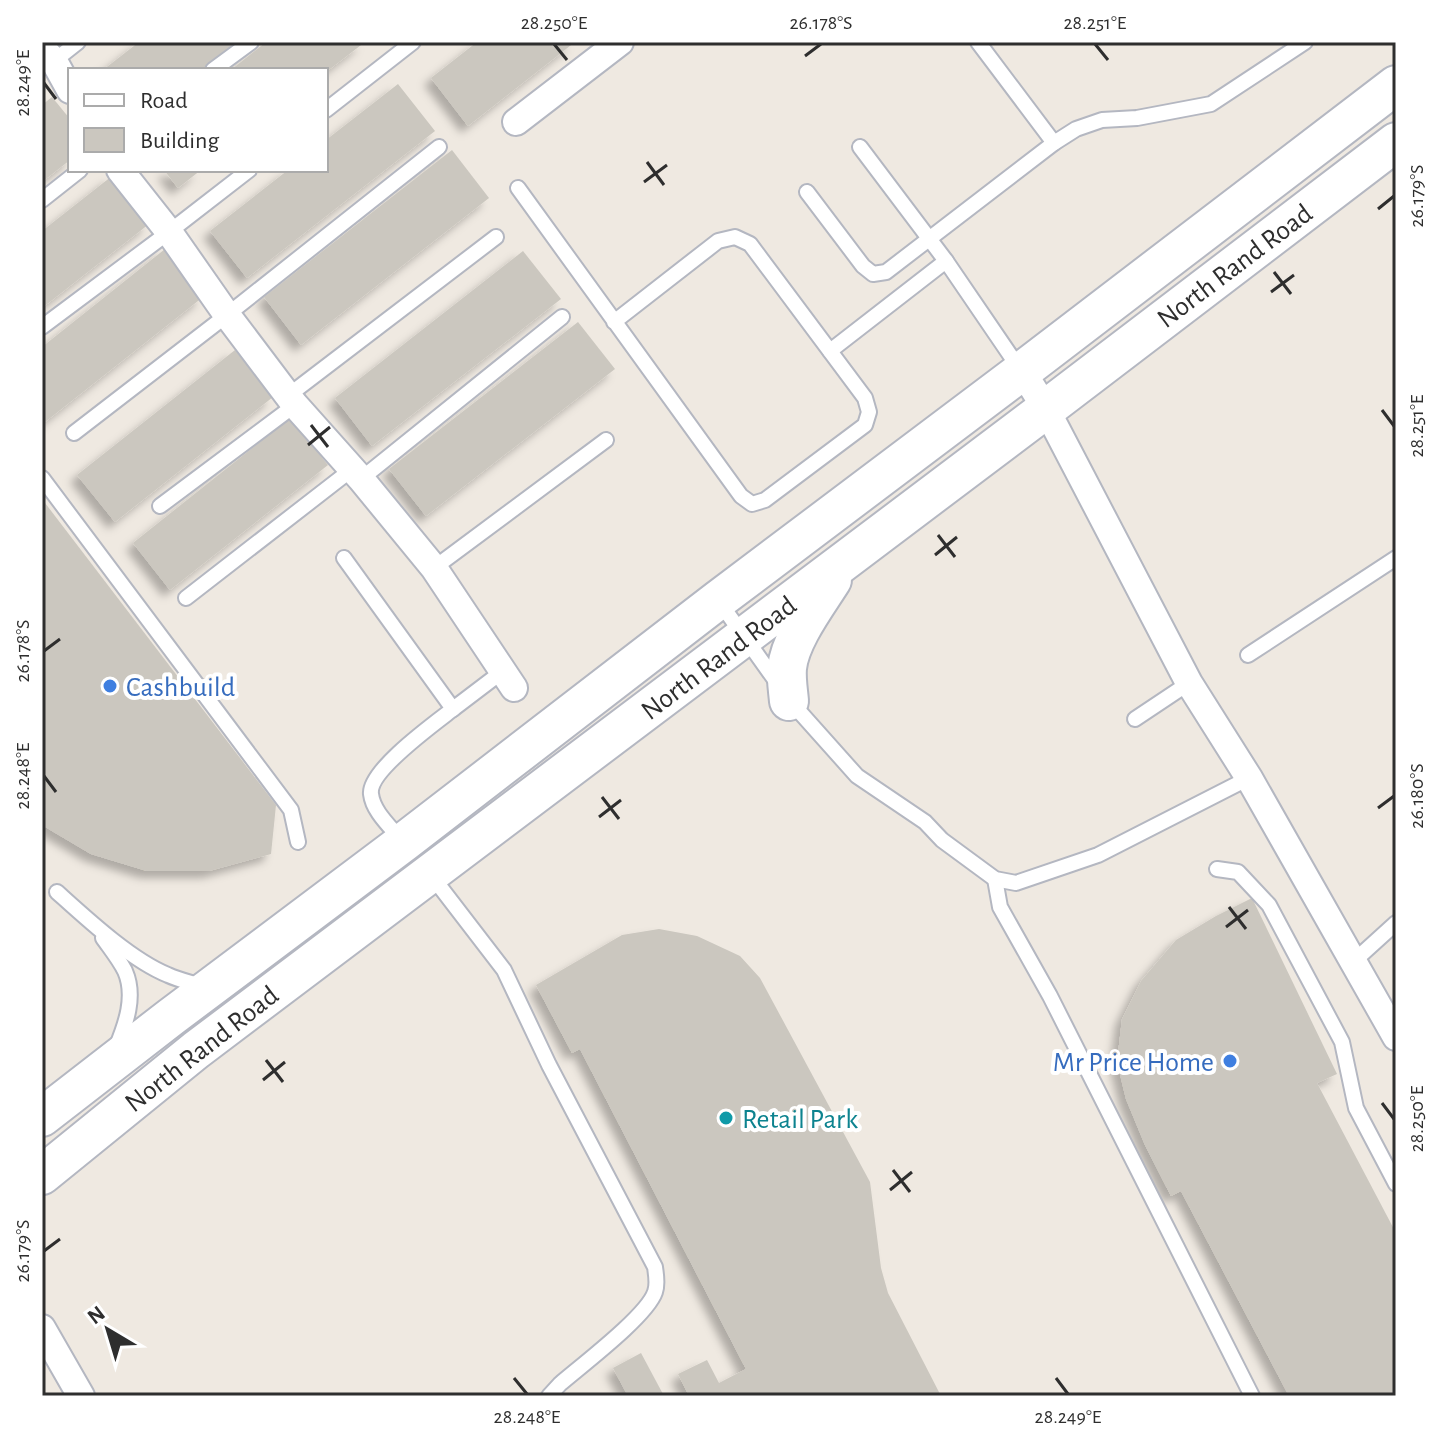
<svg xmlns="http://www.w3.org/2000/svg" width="1438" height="1438" font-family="'Alegreya Sans',sans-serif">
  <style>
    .building { fill: #cbc7bf; filter: url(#shadow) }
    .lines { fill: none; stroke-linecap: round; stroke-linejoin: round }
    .service-casing { stroke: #b4b7c1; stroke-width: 18 }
    .minor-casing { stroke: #b4b7c1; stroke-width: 30 }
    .secondary-casing { stroke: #b4b7c1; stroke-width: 42 }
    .service { stroke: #fff; stroke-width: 14 }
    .minor { stroke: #fff; stroke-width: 26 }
    .secondary { stroke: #fff; stroke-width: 38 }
    .ticks { fill: none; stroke: #2e2e2e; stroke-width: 3 }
    .shop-dot { fill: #3f7fe0; stroke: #fff; stroke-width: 3 }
    .culture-dot { fill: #0f9aa8; stroke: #fff; stroke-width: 3 }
    .labels { text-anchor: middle; stroke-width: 8; stroke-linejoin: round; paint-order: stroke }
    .street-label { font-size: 28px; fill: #2e2e2e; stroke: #fff }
    .shop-label { font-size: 28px; fill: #366cbe; stroke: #fff; text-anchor: start }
    .culture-label { font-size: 28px; fill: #0d838f; stroke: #fff; text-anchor: start }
    .neatline { fill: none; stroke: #2e2e2e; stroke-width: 3 }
    .ticks-label { font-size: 20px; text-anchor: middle; fill: #2e2e2e }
  </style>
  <defs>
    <filter id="shadow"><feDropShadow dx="-7" dy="7" stdDeviation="4" flood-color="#0004"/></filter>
  </defs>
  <rect width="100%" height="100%" fill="#efe9e1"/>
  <g class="building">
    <path d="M 139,42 L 237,42 L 201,70 L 103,70 Z"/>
    <path d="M 266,42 L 365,42 L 326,72 L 326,70 L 231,70 Z"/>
    <path d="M 477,42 L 575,42 L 468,126 L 431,78 Z"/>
    <path d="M 398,84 L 435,131 L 247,278 L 210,231 L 288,170 L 326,170 L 326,140 Z"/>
    <path d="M 52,97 L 70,119 L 70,160 L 42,182 L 42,105 Z"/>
    <path d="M 452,150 L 489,198 L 301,345 L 264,297 Z"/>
    <path d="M 164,170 L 201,170 L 178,188 Z"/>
    <path d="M 112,176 L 149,224 L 42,308 L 42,231 Z"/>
    <path d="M 165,249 L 203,297 L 45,422 L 42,418 L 42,347 Z"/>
    <path d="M 523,251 L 561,299 L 372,446 L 335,398 Z"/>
    <path d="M 578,322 L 615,369 L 426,516 L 389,469 Z"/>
    <path d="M 235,350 L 273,397 L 115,522 L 77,475 Z"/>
    <path d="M 290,418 L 328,465 L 170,590 L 133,543 Z"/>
    <path d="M 42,499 L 276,805 L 271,854 L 209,871 L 147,871 L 91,854 L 42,825 Z"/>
    <path d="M 1252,898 L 1337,1074 L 1317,1083 L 1396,1233 L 1396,1396 L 1289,1396 L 1181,1191 L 1171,1196 L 1145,1145 L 1126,1099 L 1117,1062 L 1122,1019 L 1141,981 L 1176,940 L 1216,916 Z"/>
    <path d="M 659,929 L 697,936 L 740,956 L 760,978 L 870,1182 L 881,1268 L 888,1293 L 941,1396 L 689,1396 L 678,1374 L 707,1360 L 719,1383 L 746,1369 L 580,1049 L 572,1053 L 536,985 L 622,935 Z"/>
    <path d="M 641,1353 L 664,1396 L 628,1396 L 613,1368 Z"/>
  </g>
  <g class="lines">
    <defs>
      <g id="service">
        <path d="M 54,61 L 78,42"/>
        <path d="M 213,70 L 251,42"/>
        <path d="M 326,110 L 413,42"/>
        <path d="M 1054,143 L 1076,129 L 1102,120 L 1137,118 L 1211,104 L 1305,42"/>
        <path d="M 860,147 L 946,261"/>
        <path d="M 518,188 L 741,496 L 752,504 L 765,500 L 865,425 L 869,412 L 865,398 L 750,244 L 735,237 L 718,241 L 614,322"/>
        <path d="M 807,192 L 863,266 L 873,274 L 886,272 L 1054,143 L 978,42"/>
        <path d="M 42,200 L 80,170"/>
        <path d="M 42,327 L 169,232 L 249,170"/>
        <path d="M 830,351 L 946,261 L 1021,371"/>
        <path d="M 289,395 L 496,237"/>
        <path d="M 74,433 L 227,315 L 439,147"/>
        <path d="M 42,478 L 291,810 L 298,842"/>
        <path d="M 361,479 L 562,317"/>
        <path d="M 160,506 L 295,405"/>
        <path d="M 344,558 L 453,709 C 435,723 368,771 371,794 C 373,812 391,827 402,841"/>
        <path d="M 434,568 L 606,440"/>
        <path d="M 186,598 L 351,470"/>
        <path d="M 718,600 L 778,684"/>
        <path d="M 1248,655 L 1396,558"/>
        <path d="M 790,701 L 857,776 L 925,822 L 942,840 L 995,879 L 1016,883 L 1098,855 L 1249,778"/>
        <path d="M 453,709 L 503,671"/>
        <path d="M 1135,719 L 1189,683"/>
        <path d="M 1217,869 L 1238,872 L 1269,905 L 1342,1042 L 1356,1108 L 1396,1184"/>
        <path d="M 431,875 L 504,970 L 549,1065 L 655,1267 C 656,1275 658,1284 655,1292 C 647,1316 582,1365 560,1384 L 549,1396"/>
        <path d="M 995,879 L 1000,907 L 1050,996 L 1252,1396"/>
        <path d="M 57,892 C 87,919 131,960 168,975 C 179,980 192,983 204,987"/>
        <path d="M 103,938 C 110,948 119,959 125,971 C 136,996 126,1024 116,1048"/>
        <path d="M 1353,962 L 1396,923"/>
      </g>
      <g id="minor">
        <path d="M 42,48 L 54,61 L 70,90"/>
        <path d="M 516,122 L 620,42"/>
        <path d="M 120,170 L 169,232 L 227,315 L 295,405 L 361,479 L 434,568 L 514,688"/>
        <path d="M 1022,371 L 1046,409 L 1189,683 L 1249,778 L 1396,1037"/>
        <path d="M 42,1328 L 81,1396"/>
      </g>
      <g id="secondary">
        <path d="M 789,701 C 788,690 786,678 787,668 C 790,639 817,604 832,580"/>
        <path d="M 42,1117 L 171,1017 L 404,842 L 718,600 L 1022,371 L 1396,85"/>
        <path d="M 42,1175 L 196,1050 L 1046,409 L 1396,142"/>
      </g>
    </defs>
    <use href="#service" class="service-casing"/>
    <use href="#minor" class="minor-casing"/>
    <use href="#secondary" class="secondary-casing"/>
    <use href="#service" class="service"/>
    <use href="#minor" class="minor"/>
    <use href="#secondary" class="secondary"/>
  </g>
  <path class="ticks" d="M 554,44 L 567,60M 1095,44 L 1108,60M 805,56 L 821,44M 44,83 L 56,99M 647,162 L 664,185M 644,182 L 667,165M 1378,209 L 1394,196M 1274,272 L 1291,294M 1271,292 L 1294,275M 1382,410 L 1394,426M 311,425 L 328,447M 308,445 L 330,427M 938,535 L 955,557M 935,555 L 957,537M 44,651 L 60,639M 44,776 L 56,792M 602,797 L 619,819M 1378,808 L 1394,796M 599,817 L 621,800M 1229,907 L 1246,929M 1226,927 L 1248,910M 266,1060 L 283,1082M 263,1080 L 285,1062M 1382,1103 L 1394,1119M 893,1170 L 910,1192M 890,1190 L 912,1172M 44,1251 L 60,1239M 514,1378 L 527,1394M 1056,1378 L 1068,1394"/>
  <g class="shop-dot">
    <circle cx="110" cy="686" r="8"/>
    <circle cx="1230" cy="1061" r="8"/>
  </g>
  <circle class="culture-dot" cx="726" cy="1118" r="8"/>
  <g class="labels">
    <g class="street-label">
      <text transform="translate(1234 265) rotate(-37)" y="10">North Rand Road</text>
      <text transform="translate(718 657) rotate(-37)" y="10">North Rand Road</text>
      <text transform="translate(201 1048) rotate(-38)" y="10">North Rand Road</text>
    </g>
    <g class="shop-label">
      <text x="126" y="696">Cashbuild</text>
      <text x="1214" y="1071" text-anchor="end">Mr Price Home</text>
    </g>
    <g class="culture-label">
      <text x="742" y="1128">Retail Park</text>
    </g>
  </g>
  <rect width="1438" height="1438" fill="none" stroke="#ffffff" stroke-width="88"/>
  <rect x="68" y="68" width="260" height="104" fill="#ffffff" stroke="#ababab" stroke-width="2"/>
  <rect x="84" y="94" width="40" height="12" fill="#ffffff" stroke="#ababab" stroke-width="2"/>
  <text x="140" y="108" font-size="24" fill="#2e2e2e">Road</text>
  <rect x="84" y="128" width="40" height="24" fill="#cbc7bf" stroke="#ababab" stroke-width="2"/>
  <text x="140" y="148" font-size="24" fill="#2e2e2e">Building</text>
  <g transform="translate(108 1330) rotate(322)" stroke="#ffffff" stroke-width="6" paint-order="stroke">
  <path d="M0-6L14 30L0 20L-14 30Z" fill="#2e2e2e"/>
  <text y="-12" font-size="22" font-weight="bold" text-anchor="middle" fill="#2e2e2e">N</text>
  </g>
  <rect x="44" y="44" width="1350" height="1350" class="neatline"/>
  <g class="ticks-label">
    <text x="554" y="29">28.250°E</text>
    <text x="821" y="29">26.178°S</text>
    <text x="1095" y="29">28.251°E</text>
    <text transform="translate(22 83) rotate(-90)" y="7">28.249°E</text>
    <text transform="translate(1416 196) rotate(-90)" y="7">26.179°S</text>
    <text transform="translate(1416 426) rotate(-90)" y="7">28.251°E</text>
    <text transform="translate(22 651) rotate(-90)" y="7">26.178°S</text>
    <text transform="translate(22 776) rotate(-90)" y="7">28.248°E</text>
    <text transform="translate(1416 796) rotate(-90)" y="7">26.180°S</text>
    <text transform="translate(1416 1119) rotate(-90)" y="7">28.250°E</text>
    <text transform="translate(22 1251) rotate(-90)" y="7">26.179°S</text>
    <text x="527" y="1423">28.248°E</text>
    <text x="1068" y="1423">28.249°E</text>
  </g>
</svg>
